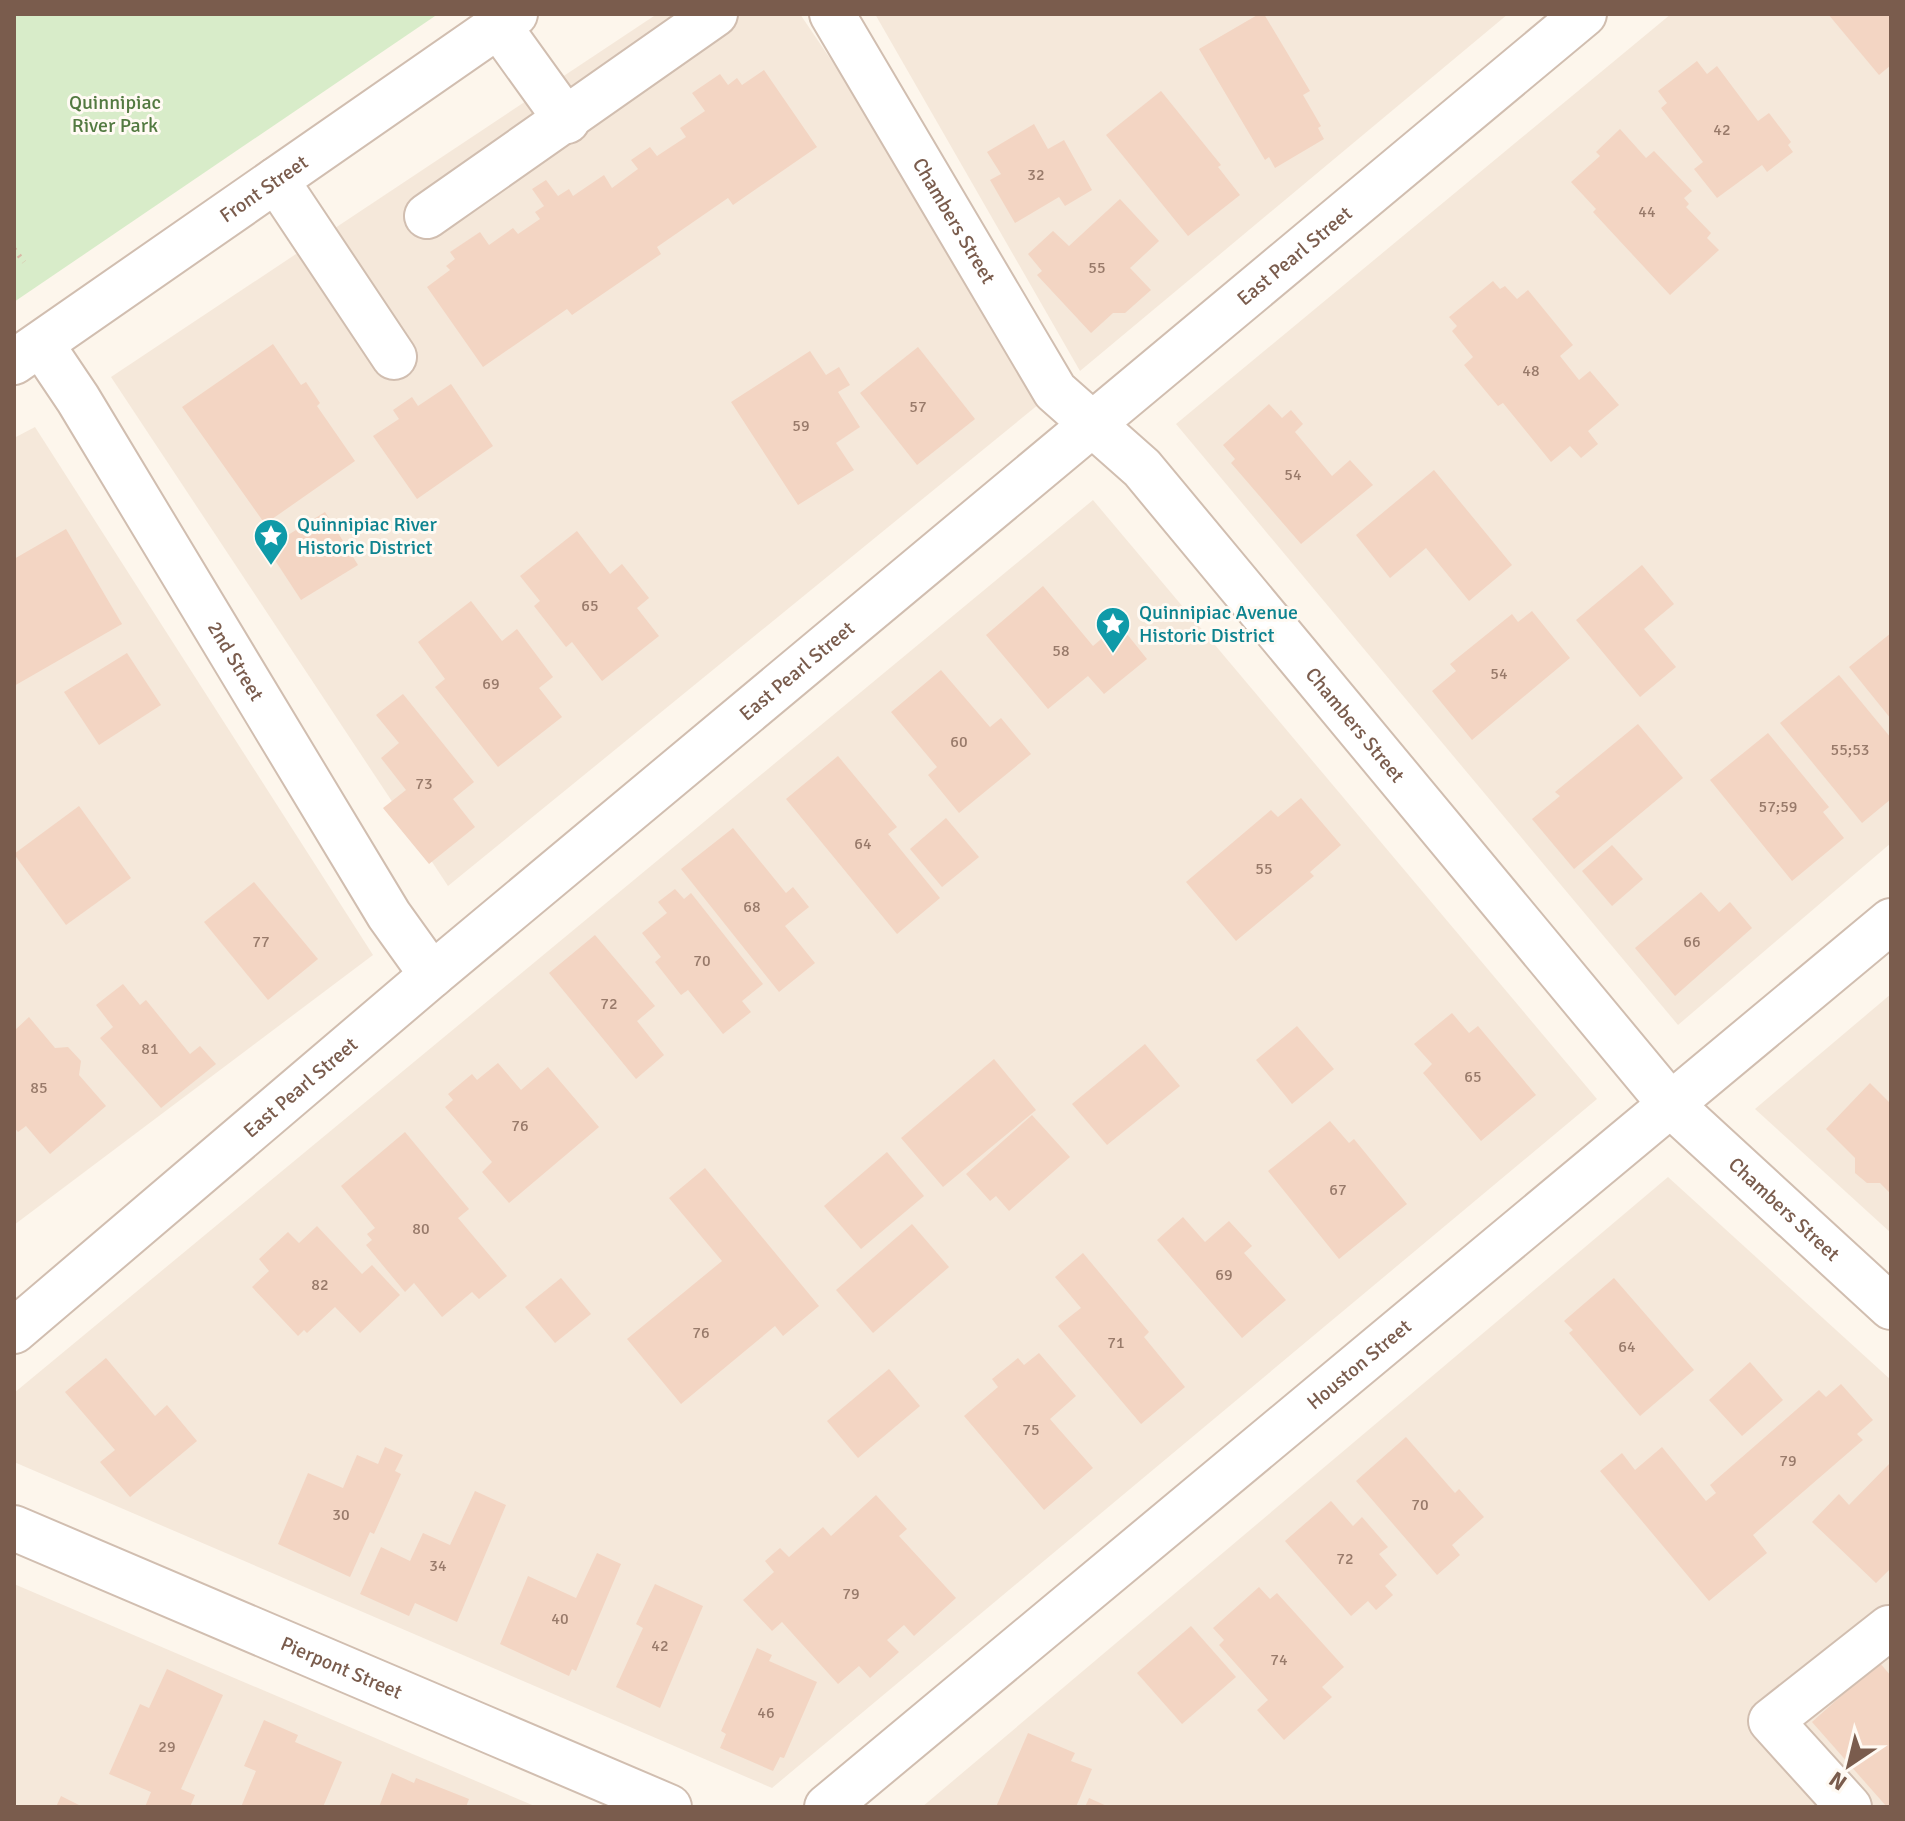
<svg xmlns="http://www.w3.org/2000/svg" width="1905" height="1821" viewBox="0 0 1905 1821" font-family="Signika,sans-serif">
<style>
.residential{fill:#f5e8da}
.green{fill:#d8ecc9}
.building{fill:#f3d5c3}
.lines{fill:none;stroke-linecap:round;stroke-linejoin:round}
.minor-casing{stroke:#d1beb0;stroke-width:48}
.path{stroke:#d9b8a5;stroke-width:5;stroke-dasharray:2 6;stroke-linecap:butt}
.minor{stroke:#fff;stroke-width:44}
.labels{text-anchor:middle;stroke-width:6;stroke-linejoin:round;paint-order:stroke}
.number-label{font-size:16px;fill:#987a6a}
.park-label{font-size:20px;fill:#537a41;stroke:#fffaf3}
.street-label{font-size:20px;fill:#7a5c4d;stroke:#fffaf3}
.culture-label{font-size:20px;fill:#0d838f;stroke:#fffaf3;text-anchor:start}
</style>
<rect width="100%" height="100%" fill="#fdf6ec"/>
<!-- residential -->
<g class="residential">
<path d="M657,14h143l255,377 -607,495 -337,-509z"/>
<path d="M875,14h633l-428,357z"/>
<path d="M1671,14h220v829l-213,182 -502,-601z"/>
<path d="M35,427l338,528 -359,270v-787z"/>
<path d="M1093,500l504,599 -825,689 -758,-326v-69z"/>
<path d="M1891,994v239l-136,-124z"/>
<path d="M1668,1177l223,203v427h-969z"/>
<path d="M14,1584l523,223h-523z"/>
</g>
<!-- green -->
<path class="green" d="M14,14h424l-424,288z"/>
<!-- building -->
<g class="building">
<path d="M1259,14h5l46,77 -7,4 18,31 -3,2 6,11 -49,29 -6,-11 -4,3 -66,-111z"/>
<path d="M1828,14h63v51l-12,10z"/>
<path d="M1697,61l10,13 10,-8 41,55 11,-8 22,29 -3,3 5,7 -26,20 -5,-7 -45,33 -23,-29 9,-7 -42,-54 6,-5 -9,-12z"/>
<path d="M764,70l53,77 -84,58 -5,-7 -71,49 4,7 -89,61 -5,-6 -84,58 -56,-80 23,-17 -4,-4 9,-7 -5,-7 30,-20 9,13 24,-17 5,6 22,-15 -5,-7 9,-6 -12,-17 14,-9 12,16 11,-7 4,7 31,-21 8,13 26,-19 -7,-9 19,-13 7,9 29,-19 -6,-9 25,-17 -13,-18 28,-19 8,11 9,-7 5,7z"/>
<path d="M1161,91l60,74 -3,2 22,28 -52,41 -82,-101z"/>
<path d="M1034,124l14,25 16,-9 28,50 -27,16 -6,-9 -44,26 -25,-43 11,-6 -14,-22z"/>
<path d="M1620,129l26,29 8,-7 38,40 -8,7 5,6 -3,3 25,26 -4,5 12,12 -49,45 -77,-83 3,-3 -25,-27 29,-26 -4,-4z"/>
<path d="M1120,199l39,42 -29,27 21,22 -26,23h-12l-22,20 -54,-58 5,-4 -14,-17 25,-23 16,15z"/>
<path d="M1493,281l7,8 5,-3 12,13 11,-9 45,55 -13,11 19,24 11,-9 29,34 -31,26 10,13 -17,14 -11,-12 -19,16 -48,-59 -5,3 -34,-41 9,-8 -21,-26 5,-5 -8,-9z"/>
<path d="M273,344l28,41 5,-3 14,21 -3,3 38,55 -90,63 -83,-117z"/>
<path d="M918,347l57,72 -58,46 -57,-72z"/>
<path d="M810,351l16,24 13,-8 11,18 -12,7 22,35 -24,16 18,27 -56,35 -67,-103z"/>
<path d="M451,384l42,62 -76,53 -44,-63 26,-17 -6,-9 19,-13 6,9z"/>
<path d="M1269,404l13,14 9,-8 12,14 -8,8 37,44 18,-16 23,25 -72,59 -70,-81 4,-4 -12,-14z"/>
<path d="M1434,470l78,95 -43,36 -43,-53 -36,30 -34,-43z"/>
<path d="M325,512l33,53 -57,35 -34,-52z"/>
<path d="M66,529l56,95 -108,62v-127z"/>
<path d="M577,531l33,43 12,-10 27,34 -12,10 22,28 -57,45 -30,-39 -6,5 -32,-41 6,-5 -20,-25z"/>
<path d="M1642,565l32,39 -30,25 32,38 -36,30 -64,-77z"/>
<path d="M1043,586l50,60 26,-22 28,35 -43,35 -16,-18 -40,33 -62,-74z"/>
<path d="M471,601l31,40 15,-12 36,48 -14,11 23,29 -64,50 -63,-80 10,-8 -27,-37z"/>
<path d="M1532,611l38,47 -98,82 -40,-49 24,-20 -6,-7 62,-50 6,8z"/>
<path d="M1891,633v86l-42,-52z"/>
<path d="M127,653l34,52 -62,40 -35,-53z"/>
<path d="M941,670l49,57 11,-9 30,36 -72,59 -31,-38 9,-8 -46,-55z"/>
<path d="M1839,675l52,63v61l-29,24 -82,-100z"/>
<path d="M403,694l71,88 -21,17 22,28 -46,37 -46,-56 23,-18 -25,-32 18,-15 -23,-28z"/>
<path d="M1638,724l45,54 -109,91 -42,-50 28,-23 -5,-4z"/>
<path d="M1768,733l61,74 -6,5 21,26 -52,43 -82,-101z"/>
<path d="M838,756l59,71 -9,7 52,64 -43,36 -111,-135z"/>
<path d="M1301,798l40,47 -31,27 4,4 -78,65 -50,-59 85,-72 7,7z"/>
<path d="M79,806l52,72 -65,47 -52,-71z"/>
<path d="M946,818l33,39 -37,30 -32,-38z"/>
<path d="M733,828l53,65 7,-6 16,20 -24,19 30,37 -36,29 -98,-123z"/>
<path d="M1612,845l31,34 -31,27 -30,-35z"/>
<path d="M254,882l64,77 -50,41 -64,-78z"/>
<path d="M675,889l9,10 7,-6 72,91 -21,17 9,11 -28,22 -35,-44 -7,5 -26,-33 6,-5 -19,-24 25,-20 -9,-11z"/>
<path d="M1701,892l18,20 11,-10 22,26 -77,68 -40,-48z"/>
<path d="M595,935l60,71 -18,15 27,34 -28,24 -87,-106z"/>
<path d="M123,984l17,21 6,-5 44,54 10,-8 16,18 -55,44 -61,-70 13,-11 -17,-22z"/>
<path d="M1452,1013l17,20 9,-7 58,69 -55,46 -58,-68 9,-9 -18,-20z"/>
<path d="M29,1017l26,31 13,-1 13,14 -2,14 27,31 -56,48 -24,-28 -8,6 -4,-5v-96z"/>
<path d="M1297,1026l37,43 -42,35 -36,-44z"/>
<path d="M1145,1044l35,42 -73,59 -35,-41z"/>
<path d="M994,1059l42,51 -93,77 -42,-49z"/>
<path d="M498,1063l23,27 27,-23 51,60 -90,76 -27,-31 10,-10 -47,-55 8,-7 -5,-6 24,-20 5,6z"/>
<path d="M1870,1083l21,21v90l-11,-11h-13l-12,-10v-15l-29,-29z"/>
<path d="M1032,1115l38,42 -61,54 -13,-15 -6,5 -24,-27z"/>
<path d="M1330,1121l19,22 5,-4 53,65 -68,55 -71,-88z"/>
<path d="M405,1132l64,77 -11,9 49,58 -28,23 -7,-7 -30,25 -28,-34 -9,9 -39,-47 6,-5 -5,-6 8,-6 -34,-42z"/>
<path d="M887,1152l37,44 -63,53 -37,-43z"/>
<path d="M705,1168l114,138 -36,30 -8,-10 -94,78 -54,-65 95,-78 -53,-63z"/>
<path d="M1183,1217l22,25 24,-21 23,25 -8,7 42,47 -44,38 -85,-98z"/>
<path d="M912,1224l37,43 -76,66 -37,-43z"/>
<path d="M317,1226l45,48 10,-9 28,30 -40,38 -25,-26 -28,26 -3,-3 -6,6 -46,-49 17,-16 -10,-12 29,-27 11,11z"/>
<path d="M1083,1253l66,79 -5,5 41,50 -44,37 -83,-98 23,-18 -26,-31z"/>
<path d="M561,1278l30,36 -36,29 -30,-36z"/>
<path d="M1614,1278l80,92 -54,46 -71,-83 4,-3 -9,-9z"/>
<path d="M1039,1353l37,43 -26,23 43,49 -49,42 -80,-94 34,-29 -6,-8 26,-21 6,7z"/>
<path d="M106,1358l49,58 12,-11 30,36 -67,56 -30,-35 15,-12 -50,-58z"/>
<path d="M1750,1362l33,38 -41,36 -33,-36z"/>
<path d="M889,1369l31,37 -62,52 -31,-37z"/>
<path d="M1841,1384l32,36 -16,14 6,6 -110,95 14,18 -58,48 -109,-130 22,-18 13,17 27,-23 44,54 10,-8 -6,-8 109,-95 7,7z"/>
<path d="M1406,1437l49,56 4,-4 25,28 -32,28 8,10 -23,20 -81,-94z"/>
<path d="M385,1447l18,8 -8,16 6,3 -27,60 -4,-2 -20,45 -72,-33 30,-71 35,15 14,-33 21,9z"/>
<path d="M1891,1462v106l-15,15 -64,-61 27,-28 10,11z"/>
<path d="M475,1491l31,14 -49,117 -42,-19 -6,13 -49,-22 21,-47 29,14 13,-28 27,12z"/>
<path d="M876,1495l31,34 -8,7 57,62 -42,38 -10,-11 -17,15 12,12 -29,26 -11,-12 -21,18 -56,-62 -10,9 -29,-31 31,-28 -9,-11 15,-13 9,9 34,-30 8,9z"/>
<path d="M1331,1501l22,25 9,-9 26,30 -9,7 18,21 -12,11 8,9 -17,15 -8,-9 -17,15 -66,-75z"/>
<path d="M597,1553l24,11 -45,107 -4,-2 -3,7 -69,-32 28,-68 48,22z"/>
<path d="M655,1584l48,22 -43,102 -44,-21 27,-59 -7,-4z"/>
<path d="M1259,1587l11,12 7,-6 67,74 -22,20 10,10 -48,43 -27,-30 11,-10 -49,-55 5,-5 -11,-12z"/>
<path d="M1191,1626l45,51 -54,47 -45,-51z"/>
<path d="M757,1648l15,7 -3,6 48,21 -33,76 -4,-1 -7,14 -53,-23 6,-14 -5,-3z"/>
<path d="M1879,1662l12,14v131h-4l-75,-85z"/>
<path d="M167,1669l56,26 -42,94 14,6 -5,12h-45l6,-15 -42,-18 31,-70 9,4z"/>
<path d="M264,1720l34,15 -3,7 47,20 -19,45h-82l15,-36 -12,-5z"/>
<path d="M1028,1733l47,20 -4,8 21,8 -16,38h-80z"/>
<path d="M392,1773l22,10 2,-5 53,21 -3,8h-87z"/>
<path d="M61,1796l22,11h-27z"/>
<path d="M1089,1798l20,9h-24z"/>
</g>
<g class="lines">
<defs>
<g id="minor">
<path id="s1" d="M832,14l223,377 87,77 529,637 220,202"/>
<path d="M498,25l69,96"/>
<path d="M276,180l118,177"/>
<path d="M427,216l288,-202"/>
<path id="s2" d="M41,344l37,55 311,516 43,60"/>
<path id="s3" d="M14,362l501,-348"/>
<path id="s4" d="M14,1331l418,-356 1152,-961"/>
<path id="s5" d="M14,1528l655,279"/>
<path id="s6" d="M827,1807l1064,-886"/>
<path d="M1849,1807l-78,-86 118,-93 2,2"/>
</g>
</defs>
<!-- minor casing -->
<use href="#minor" class="minor-casing"/>
<!-- path -->
<path class="path" d="M14,249l10,13"/>
<!-- minor -->
<use href="#minor" class="minor"/>
</g>
<!-- icons -->
<defs>
<symbol id="sight-pin" viewBox="-11 -11 22 30"><path d="M0 17L-7.5 6A9.5 9.5 0 1 1 7.5 6Z" fill="#0f9aa8" stroke="#fffaf3"/><path d="M0-6L1.8-2.2L6-1.7L2.9 1.2L3.7 5.4L0 3.3L-3.7 5.4L-2.9 1.2L-6-1.7L-1.8-2.2Z" fill="#fff"/></symbol>
</defs>
<g fill-rule="evenodd">
<use href="#sight-pin" x="251" y="516" width="40" height="54"/>
<use href="#sight-pin" x="1093" y="604" width="40" height="54"/>
</g>
<g class="labels">
<!-- number labels -->
<g class="number-label">
<text x="1722" y="135">42</text>
<text x="1036" y="180">32</text>
<text x="1647" y="217">44</text>
<text x="1097" y="273">55</text>
<text x="1531" y="376">48</text>
<text x="918" y="412">57</text>
<text x="801" y="431">59</text>
<text x="1293" y="480">54</text>
<text x="590" y="611">65</text>
<text x="1061" y="656">58</text>
<text x="1499" y="679">54</text>
<text x="491" y="689">69</text>
<text x="959" y="747">60</text>
<text x="1850" y="755">55;53</text>
<text x="424" y="789">73</text>
<text x="1778" y="812">57;59</text>
<text x="863" y="849">64</text>
<text x="1264" y="874">55</text>
<text x="752" y="912">68</text>
<text x="261" y="947">77</text>
<text x="1692" y="947">66</text>
<text x="702" y="966">70</text>
<text x="609" y="1009">72</text>
<text x="150" y="1054">81</text>
<text x="1473" y="1082">65</text>
<text x="39" y="1093">85</text>
<text x="520" y="1131">76</text>
<text x="1338" y="1195">67</text>
<text x="421" y="1234">80</text>
<text x="1224" y="1280">69</text>
<text x="320" y="1290">82</text>
<text x="701" y="1338">76</text>
<text x="1116" y="1348">71</text>
<text x="1627" y="1352">64</text>
<text x="1031" y="1435">75</text>
<text x="1788" y="1466">79</text>
<text x="1420" y="1510">70</text>
<text x="341" y="1520">30</text>
<text x="1345" y="1564">72</text>
<text x="438" y="1571">34</text>
<text x="851" y="1599">79</text>
<text x="560" y="1624">40</text>
<text x="660" y="1651">42</text>
<text x="1279" y="1665">74</text>
<text x="766" y="1718">46</text>
<text x="167" y="1752">29</text>
</g>
<!-- park labels -->
<g class="park-label">
<text x="115" y="109">Quinnipiac<tspan x="115" dy="23">River Park</tspan></text>
</g>
<!-- street labels -->
<g class="street-label">
<text dy="7" stroke="none"><textPath href="#s3" startOffset="304">Front Street</textPath></text>
<text dy="7" stroke="none"><textPath href="#s1" startOffset="240">Chambers Street</textPath></text>
<text dy="7" stroke="none"><textPath href="#s4" startOffset="1672">East Pearl Street</textPath></text>
<text dy="7" stroke="none"><textPath href="#s2" startOffset="372">2nd Street</textPath></text>
<text dy="7" stroke="none"><textPath href="#s4" startOffset="1024">East Pearl Street</textPath></text>
<text dy="7" stroke="none"><textPath href="#s1" startOffset="888">Chambers Street</textPath></text>
<text dy="7" stroke="none"><textPath href="#s4" startOffset="376">East Pearl Street</textPath></text>
<text dy="7" stroke="none"><textPath href="#s1" startOffset="1536">Chambers Street</textPath></text>
<text dy="7" stroke="none"><textPath href="#s6" startOffset="692">Houston Street</textPath></text>
<text dy="7" stroke="none"><textPath href="#s5" startOffset="356">Pierpont Street</textPath></text>
</g>
<!-- culture labels -->
<g class="culture-label">
<text x="297" y="531">Quinnipiac River<tspan x="297" dy="23">Historic District</tspan></text>
<text x="1139" y="619">Quinnipiac Avenue<tspan x="1139" dy="23">Historic District</tspan></text>
</g>
</g>
<!-- border -->
<rect width="1905" height="1821" fill="none" stroke="#7a5c4d" stroke-width="32"/>
<!-- north arrow -->
<g transform="translate(1849 1765) rotate(215)" stroke="#fffaf3" stroke-width="6" paint-order="stroke">
<path d="M0-6L14 30L0 20L-14 30Z" fill="#7a5c4d"/>
<text y="-12" font-size="22" font-weight="bold" text-anchor="middle" fill="#7a5c4d">N</text>
</g>
</svg>
